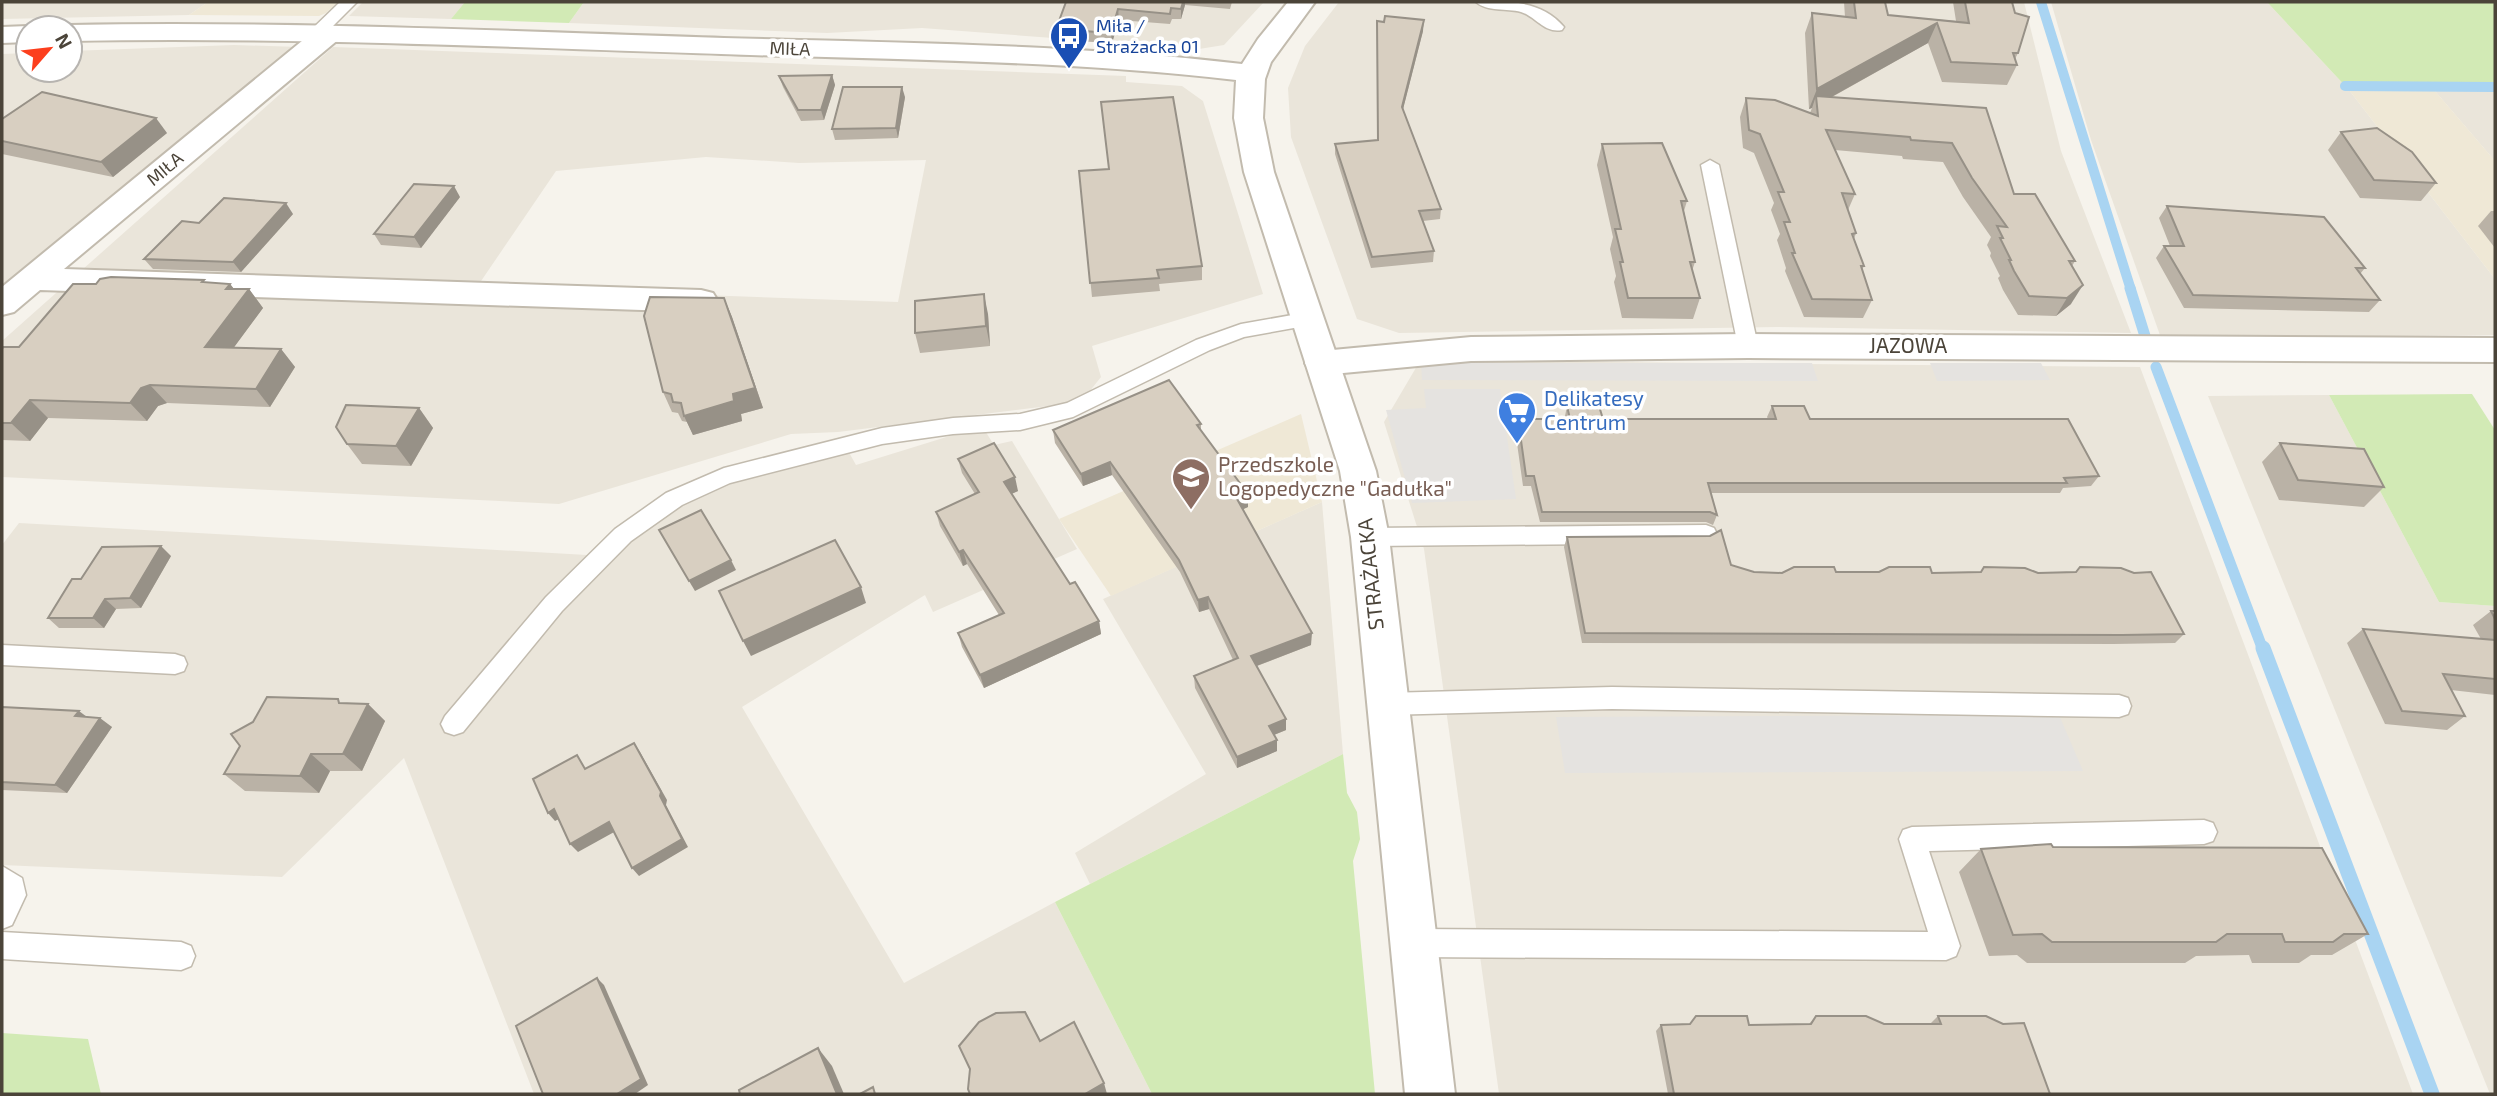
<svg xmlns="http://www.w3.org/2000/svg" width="2497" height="1096" viewBox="0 0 2497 1096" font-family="'Exo 2',sans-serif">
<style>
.residential{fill:#eae5da;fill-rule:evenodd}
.education{fill:#efe8d6}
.green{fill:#d2eab5}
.parking{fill:#e5e3e0}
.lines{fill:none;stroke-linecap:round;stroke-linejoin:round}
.stream-far2{stroke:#a9d4f2;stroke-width:10}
.stream-far1{stroke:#a9d4f2;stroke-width:11}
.stream{stroke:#a9d4f2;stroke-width:15}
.service-casing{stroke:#c2bbae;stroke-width:3}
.minor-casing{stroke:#c2bbae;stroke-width:4}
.tertiary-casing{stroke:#c2bbae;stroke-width:4}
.service{fill:#fff;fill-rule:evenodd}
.minor{fill:#fff;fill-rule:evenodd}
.tertiary{fill:#fff;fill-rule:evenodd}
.wall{fill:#bab2a6}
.shaded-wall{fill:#979187}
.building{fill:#d8cfc1;stroke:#979187;stroke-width:2}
.labels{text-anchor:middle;stroke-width:7;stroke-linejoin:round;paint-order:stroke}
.far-transit-label{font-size:18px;fill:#164399;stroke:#fff;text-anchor:start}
.far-street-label{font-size:18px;fill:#4b4439;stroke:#fff}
.street-label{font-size:21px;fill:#4b4439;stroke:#fff}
.shop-label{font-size:21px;fill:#366cbe;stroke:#fff;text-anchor:start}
.education-label{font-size:21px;fill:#785e54;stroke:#fff;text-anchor:start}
</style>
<rect width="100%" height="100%" fill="#f6f3ec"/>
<!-- residential -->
<g class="residential">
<path d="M2,2h206l-19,13 -187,4z"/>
<path d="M363,2h102l-14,17 -102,-3z"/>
<path d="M584,2h680l-40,43 -25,4 -277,-21 -95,5 -258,-10z"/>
<path d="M1339,2h685l37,149 70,182 -354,-6 -378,6 -42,-14 -66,-182 -3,-49 17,-42z"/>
<path d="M2051,2h216l82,88 146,189v56l-334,3 -70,-198z"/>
<path d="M234,45l65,2 -297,238v-231l26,-1v17h42v-19z"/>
<path d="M333,47l793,29v6l56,4 21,15 60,193 -171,52 9,31 -20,25 -243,30 -47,2 -232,70 -557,-27v-136zM706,157l93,6 127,-3 -28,142 -421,-15 79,-116z"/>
<path d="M2435,91h60v70z"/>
<path d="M1488,361l652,6 273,727h-914l-75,-545 -40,-127 33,-56z"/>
<path d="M2329,395l110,207 56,4v488h-5l-282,-698z"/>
<path d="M982,426l12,19 18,-4 65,108 -144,63 -8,-17 -183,112 162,276 151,-81 97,192h-618l-130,-336 -122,119 -280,-12v-320l17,-22 568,32 108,-75 151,-33 10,18z"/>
<path d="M1322,502l21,252 -253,130 -15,-31 131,-79 -103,-175z"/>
</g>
<!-- education -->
<g class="education">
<path d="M208,2h130l-12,11 -7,3 -130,-1z"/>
<path d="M2349,90l86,1 60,70v118z"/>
<path d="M1301,414l21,88 -211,94 -52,-77z"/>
</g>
<!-- green -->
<g class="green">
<path d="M465,2h119l-15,21 -118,-4z"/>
<path d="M2267,2h228v89l-146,-1z"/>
<path d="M2472,394l23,36v176l-56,-4 -110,-207z"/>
<path d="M1343,754l4,39 10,19 3,27 -7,22 22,233h-223l-97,-192z"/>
<path d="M2,1033l86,6 13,55h-99z"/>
</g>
<!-- parking -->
<g class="parking">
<path d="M1421,363h391l6,18 -396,-1z"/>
<path d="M1930,363h111l9,17 -113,1z"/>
<path d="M1424,389h76l16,110 -104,4 -26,-93 40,-2z"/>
<path d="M2059,715l24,56 -518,2 -9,-56z"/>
</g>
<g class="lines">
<!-- stream-far2 -->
<g class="stream-far2">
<path d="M2041,2l90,288"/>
<path d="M2345,86l150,1"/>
</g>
<!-- stream-far1 -->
<g class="stream-far1">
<path d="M2130,288l15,48"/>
<path d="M2156,367l107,283"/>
</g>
<!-- stream -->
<path class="stream" d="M2263,648l169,446"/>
<defs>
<g id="service">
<path d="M340,2h17l-34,34h-12l-2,-3 2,-3z"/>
<path d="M1476,2c32,-1 65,-2 88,25l-2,3c-17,4 -27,-14 -41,-18 -14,-4 -34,0 -45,-10z"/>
<path d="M1710,160l9,5 39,181 -3,5h-14l-3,-5 -37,-181z"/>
<path d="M1309,312l7,2 3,5 -3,5 -72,13 -34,13 -137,67 -53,13 -67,4 -71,10 -152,39 -48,22 -51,36 -69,70 -99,121 -9,3 -9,-3 -4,-8 4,-8 101,-119 69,-68 51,-36 58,-25 158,-40 71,-10 67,-4 47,-11 129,-63 45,-16z"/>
<path d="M1706,525l8,3 3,6 -3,6 -8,3 -336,3 -8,-3 -3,-6 3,-6 8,-3z"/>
<path d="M2,645l173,9 9,3 3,7 -3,7 -9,3 -173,-9z"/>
<path d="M1612,687l507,8 9,3 3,8 -3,8 -9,3 -507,-8 -226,6 -9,-3 -3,-8 3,-8 9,-3z"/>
<path d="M2204,820l9,3 4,9 -4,9 -9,3 -275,7 31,95 -4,10 -10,4 -532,-3 -10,-4 -4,-10 4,-10 10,-4 514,3 -29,-93 4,-9 9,-3z"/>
<path d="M2,866l20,12 4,17 -14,30 -10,4z"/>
<path d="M2,932l179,10 10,4 4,10 -4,10 -10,4 -179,-11z"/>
</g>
<g id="minor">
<path d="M329,25l10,2 4,6 -4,6 -275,230 637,21 12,3 5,8 -5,8 -12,3 -661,-22 -26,22 -12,3v-28l317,-260z"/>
<path d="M1748,334l747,4v24l-747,-4 -277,3 -149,14 -12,-3 -5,-9 5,-9 12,-3 149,-14z"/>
</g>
<g id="tertiary">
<path d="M1288,2h27l-44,60 -6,17 -2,39 11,54 102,299 13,66 66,557h-50l-54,-557 -11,-66 -96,-299 -10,-54 2,-38c-171,-20 -343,-20 -515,-26 -217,-7 -434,-17 -651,-13v-13h-10l10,-3c218,-4 436,6 654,13 173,5 346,6 518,26l16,-25z"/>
<path d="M28,26l9,2h-9v14l-26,1v-16z"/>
</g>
</defs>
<!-- service casing -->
<use href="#service" class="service-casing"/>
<!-- minor casing -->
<use href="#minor" class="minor-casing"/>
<!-- tertiary casing -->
<use href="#tertiary" class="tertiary-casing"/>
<!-- service -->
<use href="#service" class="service"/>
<!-- minor -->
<use href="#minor" class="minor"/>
<!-- tertiary -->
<use href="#tertiary" class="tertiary"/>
</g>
<!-- wall -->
<g class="wall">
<path d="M1066,2h166l-2,7 -45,-4 -4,14h-9l-2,5 -51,-4 -7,23 -55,-3 -1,-11z"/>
<path d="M1844,2h41l3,13 68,6 -3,-19h59l6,51 -3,6 2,6 -10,20 -65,-3 -14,-39 -96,54 154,11 28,86 61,67 -3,5 -1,38 -15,12 -38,-1 -15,-25 -5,-12 2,-2 -10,-20 1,-3 -4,-8 4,-8 -28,-40 -20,-35 -40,-3 -1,-3 -67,-6 20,44 -7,16 8,23 -2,6 10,27 -2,4 10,30 -9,18 -59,-1 -19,-46 1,-3 -9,-28 3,-6 -9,-24 3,-7 -20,-50 -11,-5 -3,-31 6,-19 64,15 2,-5 -3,1 -4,-76 7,-20 33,4z"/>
<path d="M1377,21l46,10 -20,78 38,100 -1,10 -17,2 11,30 -1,11 -62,6 -36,-114v-10l42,-4z"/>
<path d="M832,75l3,10 -11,35 -23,1 -18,-34 -4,-11z"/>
<path d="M905,97l-7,41 -63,2 -3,-11z"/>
<path d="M2,119l165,14 -54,44 -111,-23z"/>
<path d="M2341,132l95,51 -15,18 -61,-3 -32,-48z"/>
<path d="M1602,144l85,57 -3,10 11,51 -3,9 8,27 -7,21 -71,-1 -8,-36 2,-6 -6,-27 3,-12 -16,-72z"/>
<path d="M1079,171l123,95v14l-43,4 1,7 -68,6z"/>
<path d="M460,197l-39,51 -40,-3 -7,-11z"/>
<path d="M2167,206l198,62 -5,6 20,26 -11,12 -185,-4 -28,-50 8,-12h6l-11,-28z"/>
<path d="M2491,211h4v37l-17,-22z"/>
<path d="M293,214l-52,58 -88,-3 -9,-10 55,-36z"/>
<path d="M205,282l25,2 4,5h15l14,19 -30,40 48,1 14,18 -25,40 -103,-4 -9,3 -11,15 -99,-3 -18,23 -28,-1v-91l17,-2z"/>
<path d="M724,298l8,19 31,91 -22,6 1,7 -49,14 -6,-13 -5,-1 -4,-8 -6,-1 -9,-20z"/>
<path d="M988,314l2,32 -70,7 -5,-20z"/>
<path d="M1567,406l36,13h165l-1,-2 5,-11 38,13 289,57 -8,10 -28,2 -3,5h-349l6,22 -4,10 -7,-3h-166l-9,-36h-8l-8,-57 3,-10h47v-3z"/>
<path d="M419,408l14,20 -22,38 -49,-2 -15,-20z"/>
<path d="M1201,424v6l47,77 -5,2 68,136 -54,21 29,64 -12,5 3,16 -40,17 -42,-80 -1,-12 39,-16 -24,-51 -10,3 -19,-40 -68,-97 -29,11 -28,-43 -2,-13z"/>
<path d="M2280,443l104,44 -20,20 -85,-7 -17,-38z"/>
<path d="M958,459l60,32 -7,3 59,90 29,37 2,13 -117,54 -22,-41 -4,-14 41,-18 -32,-51 -4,2 -23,-40 -4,-14 39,-18 -13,-21z"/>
<path d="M1567,537l164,28 23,7 178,1 252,61 -9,9 -62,1 -531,-1 -18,-96z"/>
<path d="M171,556l-30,52 -25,1 -12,19h-45l-11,-10 33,-39z"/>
<path d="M2491,611h4v84l-44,-5 14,26 -18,14 -62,-6 -38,-81 16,-14 118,10 -8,-14z"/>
<path d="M343,703l25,1 17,17 -23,50h-32l-11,22 -74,-2 -21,-17z"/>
<path d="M2,707l85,10 25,10 -45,66 -65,-3z"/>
<path d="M2053,847l315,87 -36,21h-21l-12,8h-47l-3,-8 -53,1 -11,7h-158l-10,-8 -28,1 -30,-84 22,-23z"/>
<path d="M1816,1016l68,8h46l8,-8 112,78h-382l-12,-63 5,-6 148,-1z"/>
</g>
<!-- shaded-wall -->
<g class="shaded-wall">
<path d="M1183,2h2v3l-4,14v-10z"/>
<path d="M1118,9l1,11 -7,23 -1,-10z"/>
<path d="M1424,20l-1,11 -22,86 1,-10z"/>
<path d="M1937,23l-9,20 -111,62 -1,-9 -4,12 -3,1 8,-20z"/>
<path d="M832,75l3,10 -11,35 -3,-10z"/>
<path d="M902,87l3,10 -7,41 -2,-10z"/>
<path d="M156,118l11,15 -54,44 -12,-15z"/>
<path d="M454,186l6,11 -39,51 -7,-11z"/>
<path d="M286,203l7,11 -52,58 -8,-10z"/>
<path d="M230,284l12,15 7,-10 14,19 -42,57 -16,-18 21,-58z"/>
<path d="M2083,285l-12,19 -15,12 11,-18z"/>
<path d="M984,294l4,20 2,32 -4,-20z"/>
<path d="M724,298l8,19 31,91 -22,6 1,7 -49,14 -9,-19z"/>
<path d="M281,349l14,18 -25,40 -14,-18z"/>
<path d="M150,385l17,18 -9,3 -11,15 -17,-18 11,-15z"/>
<path d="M30,400l18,18 -18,23 -19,-18z"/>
<path d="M419,408l14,20 -22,38 -15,-20z"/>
<path d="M1110,462l2,13 -29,11 -2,-12z"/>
<path d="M1015,477l3,14 -11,5 -3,-14z"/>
<path d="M1248,494v13l-11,5v-13z"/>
<path d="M161,546l10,10 -30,52 -11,-10z"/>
<path d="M963,550l4,14 -4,2 -4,-14z"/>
<path d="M731,560l5,10 -41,21 -6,-10z"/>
<path d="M861,587l5,16 -115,53 -8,-15z"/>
<path d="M1208,597l1,12 -10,3 -1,-12z"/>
<path d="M105,599l11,10 -12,19 -11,-10z"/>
<path d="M1099,621l2,13 -117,54 -4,-13z"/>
<path d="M1312,633l-1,12 -60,23v-12z"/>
<path d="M368,704l17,17 -23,50 -19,-17z"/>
<path d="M79,711l12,9 -16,-4z"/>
<path d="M100,718l12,9 -45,66 -12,-8z"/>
<path d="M1286,719v11l-17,7v-11z"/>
<path d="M1277,740v11l-40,17v-11z"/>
<path d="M634,743l6,9 27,48 -1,5 22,42 -49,29 -7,-8z"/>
<path d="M311,754l19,17 -11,22 -19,-17z"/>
<path d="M554,809l7,9 -6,3 -7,-8z"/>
<path d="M609,822l7,9 -38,21 -8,-8z"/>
<path d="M597,978l7,7 44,100 -13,9h-18z"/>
<path d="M818,1048l14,18 12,28h-7z"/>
<path d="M1104,1083l3,11h-22z"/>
</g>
<!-- building -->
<g class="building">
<path d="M1066,2h117l-2,7 -10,-1 -1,6 -52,-5 -7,24 -55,-4z"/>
<path d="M1854,2h31l3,13 81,8 -4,-21h47l3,11 14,4 -11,36h-5l4,12 -66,-3 -14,-39 -120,66 -5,-76 44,5z"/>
<path d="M1385,16l39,4 -22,87 39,102 -22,2 15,40 -62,6 -37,-113 43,-4 -1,-119 7,1z"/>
<path d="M832,75l-11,35h-23l-19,-34z"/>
<path d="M843,87h59l-6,41 -64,1z"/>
<path d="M42,92l114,26 -55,44 -99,-21v-22z"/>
<path d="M1816,96l170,12 28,86h21l40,67h-6l14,24 -16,13 -38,-2 -15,-25 -5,-11h2l-11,-22h3l-6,-12 10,1 -35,-49 -20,-35 -41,-3 -1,-3 -84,-7 29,64 -13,-1 14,40 -4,1 12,32h-3l11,34 -60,-1 -20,-46h3l-11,-31h6l-12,-30h6l-24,-58 -11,-4 -3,-32 29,2 43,16z"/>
<path d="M1173,97l29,169 -45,4 2,8 -69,5 -11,-112 30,-2 -8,-67z"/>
<path d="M2377,128l35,24 24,31 -62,-3 -33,-48z"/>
<path d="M1662,143l25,58h-6l14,61h-5l10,36h-72l-8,-36h3l-8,-33h6l-19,-85z"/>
<path d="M414,184l40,2 -40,51 -40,-3z"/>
<path d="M224,198l62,5 -53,59 -89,-3 38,-38 17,2z"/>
<path d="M2167,206l157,11 41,51h-9l24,32 -187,-5 -29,-49h20z"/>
<path d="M111,277l93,3 -2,2 28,2 -4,5h23l-44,58 76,2 -25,40 -106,-4 -9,3 -11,15 -100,-3 -19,23h-9v-74l1,-2h16l54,-63h23l4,-5z"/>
<path d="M984,294l2,32 -71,7v-32z"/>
<path d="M650,297l74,1 31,90 -22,6 1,7 -50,15 -3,-13 -8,-1 -2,-8 -8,-2 -19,-76z"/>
<path d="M1169,380l32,44 -4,1 51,69 -11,5 75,134 -61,23 35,63 -17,7 8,14 -40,17 -43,-81 44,-18 -30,-61 -10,3 -19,-40 -69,-98 -29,12 -28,-44z"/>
<path d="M346,405l73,3 -23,38 -49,-2 -11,-17z"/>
<path d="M1567,406h32l4,13h173l-4,-13h32l6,13h258l31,57 -35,2 3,5h-359l9,32 -7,-3h-168l-8,-36h-8l-8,-57h52z"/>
<path d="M994,443l21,34 -11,5 66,102 5,-2 24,39 -119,54 -22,-42 46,-20 -41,-63 -4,2 -23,-40 43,-20 -21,-33z"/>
<path d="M2280,443l84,6 20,38 -86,-7z"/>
<path d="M701,510l30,50 -42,21 -30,-51z"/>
<path d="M1721,530l10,35 23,7 28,1 12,-6h40l2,5h43l10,-5h41l2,6 49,-1 3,-5 41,1 13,5 38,-1 4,-5 41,1 13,5 17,-1 33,62 -62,1 -537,-2 -18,-96 143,-1z"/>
<path d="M835,540l26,47 -118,54 -24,-50z"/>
<path d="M161,546l-31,52 -25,1 -12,19h-45l24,-39h9l21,-32z"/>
<path d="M2491,611h4v8z"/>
<path d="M2363,629l132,11v39l-52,-5 22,42 -63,-5z"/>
<path d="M267,697l71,2 1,4 29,1 -25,50h-32l-11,22 -76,-2 16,-28 -9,-12 22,-12z"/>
<path d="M2,707l77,4 -4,5 25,2 -45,67 -53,-3z"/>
<path d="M634,743l27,49 -1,4 22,43 -50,29 -23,-46 -39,22 -16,-35 -6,4 -15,-34 44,-24 8,14z"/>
<path d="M2051,844l2,3 269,1 46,86h-24l-11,8h-48l-3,-8h-55l-11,8h-164l-10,-8 -29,1 -32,-86z"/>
<path d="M597,978l44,101 -24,15h-74l-27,-68z"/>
<path d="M1025,1012l15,29 34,-19 30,61 -19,11h-115l-2,-5 2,-20 -11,-23 20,-24 17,-9z"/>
<path d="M1696,1016h51l2,9 62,-1 5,-8h50l18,8h57l-3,-8h48l17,8 21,-1 26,71h-376l-13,-69 29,-1z"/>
<path d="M818,1048l19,46h-97l-1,-4z"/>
<path d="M873,1087l2,7h-15z"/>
</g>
<!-- icons -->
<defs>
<symbol id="bus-pin" viewBox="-11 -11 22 30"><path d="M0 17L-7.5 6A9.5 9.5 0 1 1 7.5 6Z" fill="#1a4fb4" stroke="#fff"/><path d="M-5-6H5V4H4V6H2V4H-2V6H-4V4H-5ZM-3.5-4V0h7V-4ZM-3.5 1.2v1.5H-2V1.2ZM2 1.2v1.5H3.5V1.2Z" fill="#fff"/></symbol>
<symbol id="supermarket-pin" viewBox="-11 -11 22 30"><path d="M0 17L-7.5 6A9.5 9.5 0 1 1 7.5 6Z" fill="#3f7fe0" stroke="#fff"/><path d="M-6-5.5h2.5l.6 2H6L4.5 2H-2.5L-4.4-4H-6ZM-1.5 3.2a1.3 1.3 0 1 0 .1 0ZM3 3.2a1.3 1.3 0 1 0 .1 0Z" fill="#fff"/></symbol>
<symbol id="school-pin" viewBox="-11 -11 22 30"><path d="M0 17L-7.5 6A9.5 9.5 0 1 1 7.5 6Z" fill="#8d6e63" stroke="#fff"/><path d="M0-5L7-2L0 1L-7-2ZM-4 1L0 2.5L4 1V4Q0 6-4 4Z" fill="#fff"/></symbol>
</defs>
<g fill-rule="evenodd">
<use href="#bus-pin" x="1047" y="14" width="44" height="60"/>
<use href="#supermarket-pin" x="1495" y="389" width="44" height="60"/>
<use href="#school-pin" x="1169" y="455" width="44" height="60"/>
</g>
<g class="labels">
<!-- far-transit labels -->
<g class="far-transit-label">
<text x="1096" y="32">Miła /<tspan x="1096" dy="21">Strażacka 01</tspan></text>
</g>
<!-- far-street labels -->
<g class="far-street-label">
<text transform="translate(790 49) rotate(2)" y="6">MIŁA</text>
<text transform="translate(165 169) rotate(-40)" y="6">MIŁA</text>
</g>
<!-- street labels -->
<g class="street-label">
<text x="1908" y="353">JAZOWA</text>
<text transform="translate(1371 574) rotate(-96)" y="7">STRAŻACKA</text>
</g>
<!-- shop labels -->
<g class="shop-label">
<text x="1544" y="406">Delikatesy<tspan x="1544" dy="24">Centrum</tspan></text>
</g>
<!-- education labels -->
<g class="education-label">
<text x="1218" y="472">Przedszkole<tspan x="1218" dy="24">Logopedyczne "Gadułka"</tspan></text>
</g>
</g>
<!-- border -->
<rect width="2497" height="1096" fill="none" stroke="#4b4439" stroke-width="7"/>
<!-- north arrow -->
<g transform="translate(49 49) rotate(62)"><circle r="33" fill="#ffffff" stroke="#b7b4b0" stroke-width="2"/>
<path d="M0-5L12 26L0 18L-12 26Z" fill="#fc3f1d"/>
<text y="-10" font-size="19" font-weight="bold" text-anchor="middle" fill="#4b4439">N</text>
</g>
</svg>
